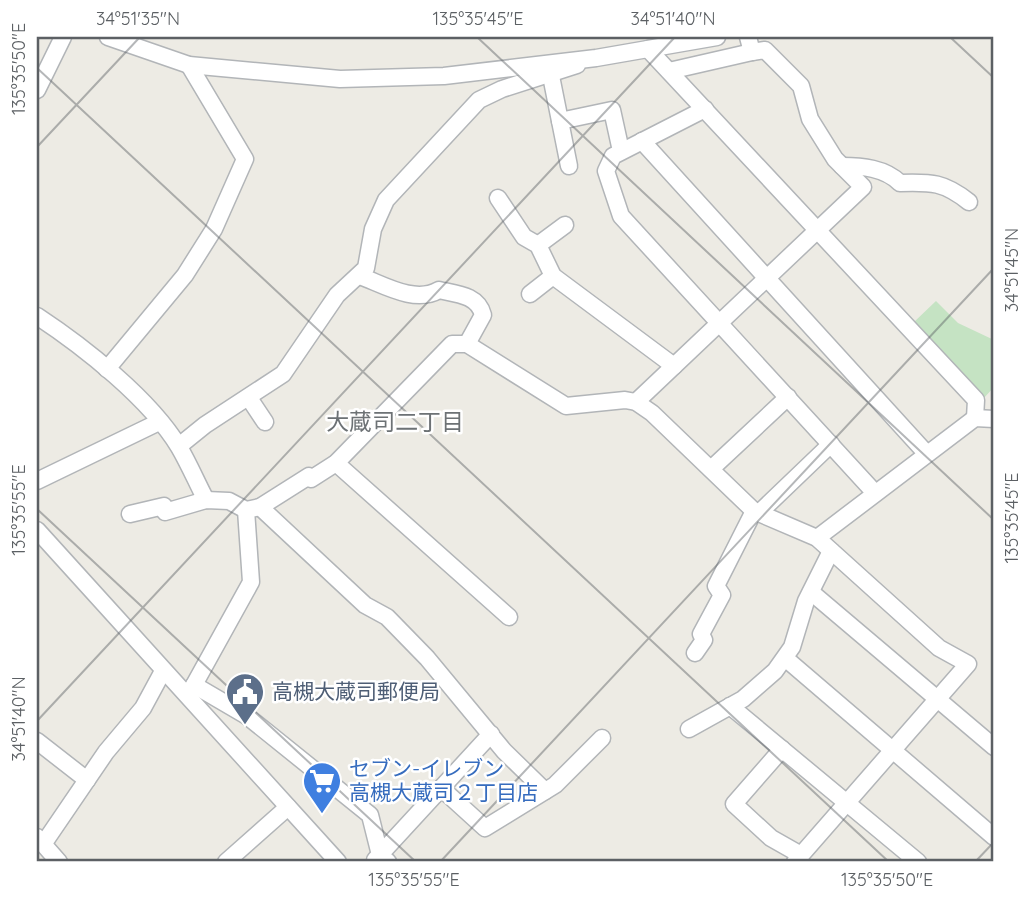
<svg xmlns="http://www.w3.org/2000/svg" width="1031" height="899" viewBox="0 0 1031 899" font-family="Quicksand,'Noto Sans JP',sans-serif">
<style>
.green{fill:#c5e3c3}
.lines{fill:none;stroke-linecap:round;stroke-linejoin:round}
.minor-casing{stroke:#b2b5b8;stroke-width:19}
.minor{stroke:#fff;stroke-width:16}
.ticks{fill:none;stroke:#5c6064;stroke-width:2;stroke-opacity:0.45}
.labels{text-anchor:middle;stroke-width:5;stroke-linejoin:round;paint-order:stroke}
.service-label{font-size:21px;fill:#4e5e75;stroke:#fff;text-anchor:start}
.shop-label{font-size:21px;fill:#366cbe;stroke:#fff;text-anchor:start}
.neighbourhood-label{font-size:23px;fill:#6d7275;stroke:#fff}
.neatline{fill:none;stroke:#5c6064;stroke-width:2.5}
.ticks-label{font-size:18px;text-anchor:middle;fill:#5c6064}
</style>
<rect width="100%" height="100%" fill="#edebe4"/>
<!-- green -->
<path class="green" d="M936,301l22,22 36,17v47l-11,12 -70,-76z"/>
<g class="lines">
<defs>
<g id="minor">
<path d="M108,37l81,28 151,14 104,-3 152,-18 121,-21"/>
<path d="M648,49l328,351 -1,18"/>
<path d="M669,71l83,-19"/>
<path d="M551,76l18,90"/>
<path d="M37,90l26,-53"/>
<path d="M705,109l-92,47 -7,15 15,45 254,277"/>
<path d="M560,121l52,-11 9,41"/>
<path d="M642,141l284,312"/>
<path d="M842,166c20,0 43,2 58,17 32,-1 44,-1 69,19"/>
<path d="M498,198l26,39 14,8 15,31 121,90"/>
<path d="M538,245l27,-20"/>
<path d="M360,276c24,9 55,28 79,14 18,4 39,5 44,25l-16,29"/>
<path d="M530,294l23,-18"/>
<path d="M37,316c47,31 113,83 142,131 10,17 18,36 27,53"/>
<path d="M107,369l78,-94 29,-46 31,-70 -56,-94"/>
<path d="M249,398l16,24"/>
<path d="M636,402l227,-215 -28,-28 -25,-40 -9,-33 -36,-36 -13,2 -4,-15"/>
<path d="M179,446l26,-21 78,-51 54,-79 29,-27 7,-39 13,-29 93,-100 23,-11 75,-24"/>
<path d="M336,463l173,154"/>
<path d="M711,469l77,-72"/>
<path d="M37,481l122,-59"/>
<path d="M260,507l105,98 22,12 40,41 77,93 41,40"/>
<path d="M759,513l72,-69"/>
<path d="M130,514l34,-8 1,6 41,-12 23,1 17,9 14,-3 49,-31 2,3 25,-16 116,-119h15l99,62 59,-6 11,2 16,11 102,98 63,27 122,110 29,16 -173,198"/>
<path d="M37,530l301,332"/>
<path d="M817,538l158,-120 19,1"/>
<path d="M811,592l183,155"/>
<path d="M695,653l9,-13 -3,-6 21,-39 -6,-9 38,-75"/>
<path d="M785,658l209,179"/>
<path d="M194,685l53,31 123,99 10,40 8,7"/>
<path d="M189,694l62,-112 -5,-72"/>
<path d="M730,706l188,156"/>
<path d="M689,729l54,-30 32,-28 17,-24 14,-46 25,-50"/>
<path d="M37,741l50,39"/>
<path d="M782,749l-48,55 37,34 30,17"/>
<path d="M441,788l44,40 70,-43 47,-47"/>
<path d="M37,837l22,25"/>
<path d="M44,843l62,-91 37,-44 20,-37"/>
<path d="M375,860l116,-126"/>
<path d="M226,862l62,-55"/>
</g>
</defs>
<!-- minor casing -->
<use href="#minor" class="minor-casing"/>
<!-- minor -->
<use href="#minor" class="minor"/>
</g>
<!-- ticks -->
<path class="ticks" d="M477,37l517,483M950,37l44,41M37,68l852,794M37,147l103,-110M37,509l379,353M37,721l638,-684M440,862l554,-594M975,862l19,-20"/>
<!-- icons -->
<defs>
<symbol id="civic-pin" viewBox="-11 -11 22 30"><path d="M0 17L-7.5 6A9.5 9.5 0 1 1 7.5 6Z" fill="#5c6f8a" stroke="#fff"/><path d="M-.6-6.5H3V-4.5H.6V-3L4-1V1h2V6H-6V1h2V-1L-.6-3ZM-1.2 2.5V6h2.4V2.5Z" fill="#fff"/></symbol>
<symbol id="supermarket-pin" viewBox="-11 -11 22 30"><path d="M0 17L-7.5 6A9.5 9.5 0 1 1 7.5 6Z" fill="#3f7fe0" stroke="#fff"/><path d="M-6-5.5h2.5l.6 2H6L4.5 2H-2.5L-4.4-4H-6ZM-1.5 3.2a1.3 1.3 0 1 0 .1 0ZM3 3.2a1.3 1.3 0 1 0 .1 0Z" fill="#fff"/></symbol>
</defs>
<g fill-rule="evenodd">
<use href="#civic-pin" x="223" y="670" width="44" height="60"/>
<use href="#supermarket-pin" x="300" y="759" width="44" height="60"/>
</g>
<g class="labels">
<!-- service labels -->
<g class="service-label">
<text x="272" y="699">高槻大蔵司郵便局</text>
</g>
<!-- shop labels -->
<g class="shop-label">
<text x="349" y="776">セブン-イレブン<tspan x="349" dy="24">高槻大蔵司２丁目店</tspan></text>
</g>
<!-- neighbourhood labels -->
<g class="neighbourhood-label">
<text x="395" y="430">大蔵司二丁目</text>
</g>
</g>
<!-- border -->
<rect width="1031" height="899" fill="none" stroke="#ffffff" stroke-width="77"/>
<rect x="38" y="38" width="954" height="822" class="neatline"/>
<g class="ticks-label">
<text x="138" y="25">34°51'35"N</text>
<text x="478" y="25">135°35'45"E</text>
<text x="673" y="25">34°51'40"N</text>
<text transform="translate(19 69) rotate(-90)" y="6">135°35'50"E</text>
<text transform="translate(1012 270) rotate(-90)" y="6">34°51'45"N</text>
<text transform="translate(19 510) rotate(-90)" y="6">135°35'55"E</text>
<text transform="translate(1012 518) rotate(-90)" y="6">135°35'45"E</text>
<text transform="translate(19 719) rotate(-90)" y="6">34°51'40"N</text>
<text x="414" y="886">135°35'55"E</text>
<text x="887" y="886">135°35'50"E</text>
</g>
</svg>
